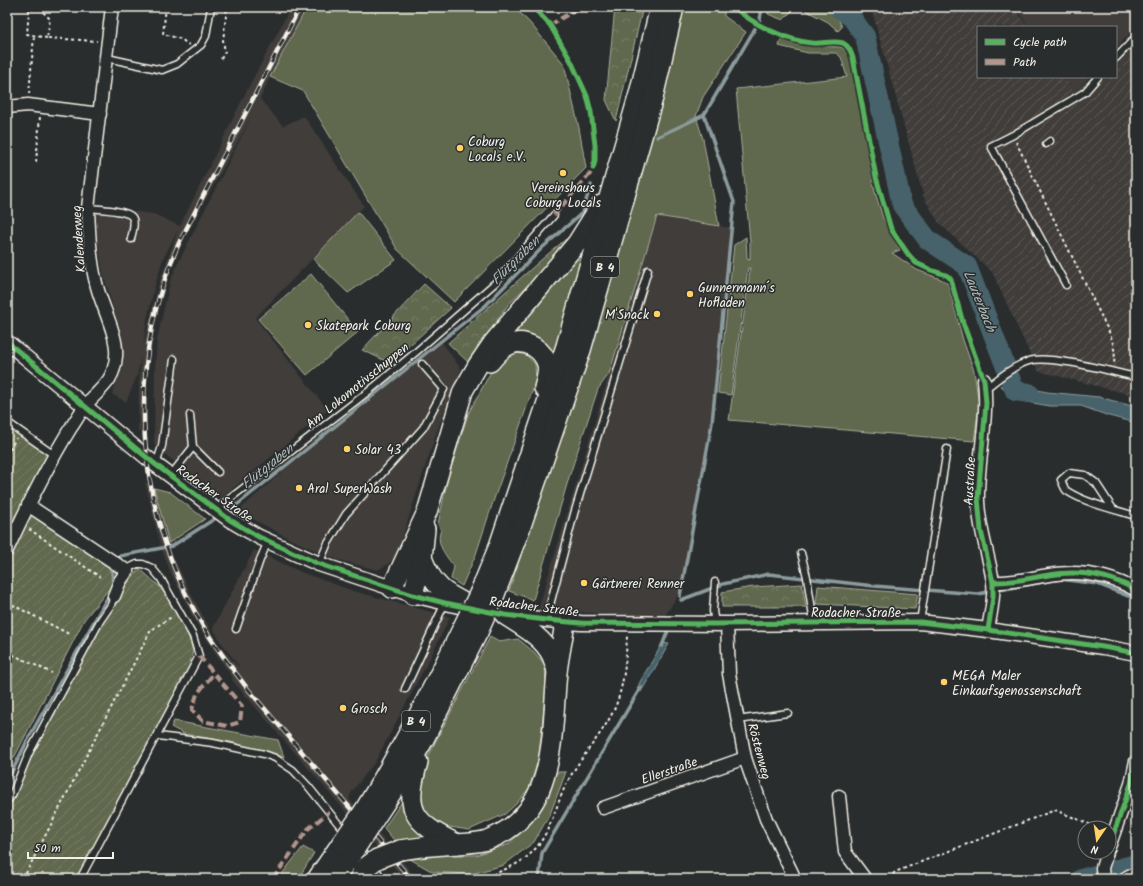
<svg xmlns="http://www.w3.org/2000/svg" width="1143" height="886" viewBox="0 0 1143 886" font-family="Kalam,sans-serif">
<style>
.built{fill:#403d3b;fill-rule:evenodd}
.industrial{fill:url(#industrial-furrows)}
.grass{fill:#61684e;stroke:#aaac9b}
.forest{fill:url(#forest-crowns);stroke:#aaac9b}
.garden{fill:url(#garden-furrows);stroke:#aaac9b}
.water{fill:#46626a;stroke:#8c9b9c}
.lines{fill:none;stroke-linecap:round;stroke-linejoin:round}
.stream{stroke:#8c9b9c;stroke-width:3.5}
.river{stroke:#46626a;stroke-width:20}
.service-casing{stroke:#f4f1e8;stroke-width:9}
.minor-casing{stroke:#f4f1e8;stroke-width:15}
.tertiary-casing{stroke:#f4f1e8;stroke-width:17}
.trunk-casing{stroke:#f4f1e8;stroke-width:22}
.path{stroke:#f4f1e8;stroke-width:2;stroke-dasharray:3 3;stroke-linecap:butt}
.service{stroke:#2a2d2e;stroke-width:6}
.minor{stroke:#2a2d2e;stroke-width:12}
.tertiary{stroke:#2a2d2e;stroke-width:14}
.trunk{stroke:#2a2d2e;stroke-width:19}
.rail-casing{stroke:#f4f1e8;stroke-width:4.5}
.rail{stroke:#2a2d2e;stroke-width:3;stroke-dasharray:9;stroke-linecap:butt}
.trunk-bridge-casing{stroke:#f4f1e8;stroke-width:22;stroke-linecap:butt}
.trunk-bridge{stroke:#2a2d2e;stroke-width:19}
.quiet{stroke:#b2968c;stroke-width:4;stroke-dasharray:8 4;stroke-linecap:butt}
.cycleway-casing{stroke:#2a2d2e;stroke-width:8}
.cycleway{stroke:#56b35d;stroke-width:5}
.poi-dot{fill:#ffd166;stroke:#2a2d2e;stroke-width:1.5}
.labels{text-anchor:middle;stroke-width:3;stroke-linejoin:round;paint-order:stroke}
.shield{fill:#2a2d2e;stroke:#b7b6b0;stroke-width:1}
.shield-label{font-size:12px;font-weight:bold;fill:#f4f1e8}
.poi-label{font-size:13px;fill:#f4f1e8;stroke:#2a2d2e;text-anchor:start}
.street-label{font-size:13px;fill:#f4f1e8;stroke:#2a2d2e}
.water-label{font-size:14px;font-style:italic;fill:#aeb8b6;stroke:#2a2d2e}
</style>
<defs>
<pattern id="industrial-furrows" width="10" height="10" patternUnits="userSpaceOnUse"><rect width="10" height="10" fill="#403d3b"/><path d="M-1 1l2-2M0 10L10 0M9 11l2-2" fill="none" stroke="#5c5a57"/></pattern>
<pattern id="forest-crowns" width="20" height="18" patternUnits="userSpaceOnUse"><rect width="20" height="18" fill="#61684e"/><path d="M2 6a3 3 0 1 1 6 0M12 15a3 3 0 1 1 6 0" fill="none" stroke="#787e68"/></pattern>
<pattern id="garden-furrows" width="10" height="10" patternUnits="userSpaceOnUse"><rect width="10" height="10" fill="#61684e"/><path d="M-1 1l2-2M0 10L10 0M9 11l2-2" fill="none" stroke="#787e68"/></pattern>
</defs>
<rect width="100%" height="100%" fill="#2a2d2e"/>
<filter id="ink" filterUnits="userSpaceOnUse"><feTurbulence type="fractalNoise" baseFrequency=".025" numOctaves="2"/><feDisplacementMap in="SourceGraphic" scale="8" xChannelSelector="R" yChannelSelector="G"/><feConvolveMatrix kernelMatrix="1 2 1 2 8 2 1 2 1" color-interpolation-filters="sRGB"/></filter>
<g filter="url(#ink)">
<!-- built -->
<g class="built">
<path d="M291,7h16l-37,70 -10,22 23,27 21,-10 60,90 -109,112 73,92 -107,88 -21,-15 -46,-38 1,-78 2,-27 13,-58 9,-21 73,-145 -64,115 -17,38 -14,46 -10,58v61l-9,-3 1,-45 2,-28 -4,18 -11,26 -14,-8 11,-32 -1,-26 -19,-62 -6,-39 -1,-28 58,7 26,12 67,-136zM178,230l-19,54 -16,62 4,-27 8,-34 8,-26z"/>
<path d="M1016,7h118l2,2v18l-20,21v-21h-87z"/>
<path d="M1064,77h25l-14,15z"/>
<path d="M657,216l75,12 -20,195 -32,169 -16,25 -126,-7z"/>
<path d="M442,342l19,27 -26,68 -39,120 -9,8 -10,5 -42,-11 -43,-19 -54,-29 70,-62z"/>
<path d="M145,482l9,6 18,66 20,42 28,51 19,20v-1l-19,-25 -7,-13 41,-78 47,22 52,19 97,26 -21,43 -54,102 -24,31 -2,6 68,80h-13l-172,-199 1,-2 -15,-21 -23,-36 -25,-50 -10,-27z"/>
</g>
<!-- industrial -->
<path class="industrial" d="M868,7h145l16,20h-51v50h86l11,14 16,-14h25v-23l20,-18v360l-98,-25 -46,-99 -53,-49 -15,-25 -52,-187z"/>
<!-- grass -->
<g class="grass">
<path d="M307,7h207l16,16 34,41 15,64 7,40 -132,134 -57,-53 -94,-158 -33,-14z"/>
<path d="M684,7h40v9l22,16 -43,65 -7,19 7,23 16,87 -62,-10 -48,158 -11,15 -28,85 -37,126 -24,-9 66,-198 92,-316z"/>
<path d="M768,7h28l-13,13 -15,-6z"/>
<path d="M799,7h30l6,4 7,16 -4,4 -10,-9z"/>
<path d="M781,39l27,7 33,1 7,5 3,9 24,131 8,26 17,32 -8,3 25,17 26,10 5,4 15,56 11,31 5,34 -5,36 -245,-21 20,-141 1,-11h-2l-17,127 -13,-2 16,-148 12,-8 1,21 3,1v-18l-14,-152 111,-12 -6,-20 -5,-4h-28l-29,-7z"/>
<path d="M358,212l38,48 -48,33 -35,-34z"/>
<path d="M589,253l-34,102c-12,-12 -26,-17 -42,-23l63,-74z"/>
<path d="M311,274l47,58 -51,43 -49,-56z"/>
<path d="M523,352l12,12 1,17 -42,118 -18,55 -14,32 -11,-7 3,-12c-8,-12 -19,-23 -13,-37l-3,-6 10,-46 20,-64 32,-59 9,-2z"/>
<path d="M154,488l16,4 35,27 -36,24z"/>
<path d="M490,637l9,5 19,-3 16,13 11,13 1,19 -4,43 -4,34 -9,27 -12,15 -12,11 -36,16 -32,-5 -20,-18 8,-45z"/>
<path d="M174,721l104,19 6,17 -53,-15 -47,-8 -13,-7z"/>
<path d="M555,772h11l-16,42 -16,28 -30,23 -33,9 -38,-2 -23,-13 21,-4h45l33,-11 32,-34 9,-16z"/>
<path d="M405,797l25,42 -32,6 -14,-17z"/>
<path d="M303,847l11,6 -16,26h-20z"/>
</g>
<!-- forest -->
<g class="forest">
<path d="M615,7h28l-27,114 -10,-21z"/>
<path d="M566,239l-10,17 -49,50 -38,57 -21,-20 93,-83z"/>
<path d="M424,284l27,24 -61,55 -28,-13z"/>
<path d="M802,584l4,23h-84v-15l31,-5z"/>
<path d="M818,586l100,8 -3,15 -99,-5z"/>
</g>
<!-- garden -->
<g class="garden">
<path d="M7,422l47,33 -27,57 93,63 -36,45 -68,134 -9,14z"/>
<path d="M139,568l19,17 22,27 13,38 -3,14 -34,71 -78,144h-71v-78l22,-48 71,-132z"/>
</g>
<!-- water -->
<g class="water">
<path d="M867,26l7,32 -6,13 -9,-33z"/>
<path d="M909,225h14l18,19 7,5 -7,6c-14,-8 -26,-15 -32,-30z"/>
<path d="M1012,377l17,11 18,4 52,5 37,10v16l-27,-7 -28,-10h-31l-23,-4 -14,-5 -12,-11z"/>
<path d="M662,643l7,1 -28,48 -4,-3c6,-16 18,-30 25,-46z"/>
<path d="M1136,860v7l-24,8v-8l8,-4z"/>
</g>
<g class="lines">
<!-- stream -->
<g class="stream">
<path d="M657,137l47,-22"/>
<path d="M224,513l14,-9 248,-199 56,-57 40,-35 9,-28"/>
<path d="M1060,579l38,5 38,15"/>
<path d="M113,585l-1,-13 -2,-4 10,-12 52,-10 47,-30"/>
<path d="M680,596l32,-173 22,-221 -30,-87 56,-95 2,-13"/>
<path d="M681,600l42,-16 46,-10 105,12 104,8 70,-13"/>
<path d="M662,646l7,-18"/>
<path d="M7,782l21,-43 82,-146"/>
<path d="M539,879l3,-26 99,-166"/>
</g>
<!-- river -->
<g class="river">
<path d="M838,7l14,11 13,18 37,169 26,35 39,26 48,125 14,2"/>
<path d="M1081,879l55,-15"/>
</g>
<defs>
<g id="service">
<path d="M107,58l55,12 15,-6 24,-19 5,-9 5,-29"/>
<path d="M1116,58l20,-21"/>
<path d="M1046,144l4,-3"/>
<path d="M88,208c10,1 39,2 44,9 4,6 0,16 -1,22"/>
<path d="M1066,285l-75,-139 22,-11 72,-43 13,-15"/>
<path d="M985,389c13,-10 28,-23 44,-28 20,-7 84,11 107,16"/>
<path d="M190,415l3,32"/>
<path d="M7,422l47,33"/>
<path d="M156,465l6,-19 12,-87"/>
<path d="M170,476l23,-29 25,25"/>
<path d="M1113,509l-17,-26 -11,-8 -16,-2 -8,7c2,3 3,9 6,11 18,12 49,19 69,25"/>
<path d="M215,510l154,-119 47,-39 79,-69 59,-68"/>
<path d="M801,553l6,24 7,46"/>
<path d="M319,564l8,-19 19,-31 77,-86 21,-39 -22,-25"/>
<path d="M715,582l-2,29 2,13"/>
<path d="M546,620l28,-106 74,-244"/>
<path d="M920,622l27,-173"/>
<path d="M236,629l24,-69 8,-19"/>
<path d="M405,689l40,-86"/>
<path d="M737,720l51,-7"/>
<path d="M158,736l55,7 51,11 11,4 18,12 15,16 37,46"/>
<path d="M7,801l5,-6 17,-42 71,-132 11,-16 3,-9"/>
<path d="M359,848l19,24 2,7"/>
<path d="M80,879l119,-223 -6,-20 -32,-57 -9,-11 -9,-4h-6l-6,3 -4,4"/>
<path d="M1118,879l10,-6 8,-1"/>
</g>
<g id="minor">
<path d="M7,107l21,-2 72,9"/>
<path d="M984,380c5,41 -7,81 -6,121 1,28 11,54 15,81 2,16 -3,33 -5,48"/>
<path d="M28,505l99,66 -7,10 -6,15"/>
<path d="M7,550c19,-41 39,-82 63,-121 5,-7 10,-16 15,-23 15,-18 29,-23 31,-50 2,-21 -15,-51 -20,-73 -6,-24 -7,-50 -8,-75l24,-201"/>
<path d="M993,582c19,1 37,-4 56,-7 30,-5 60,0 87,15"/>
<path d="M727,624l2,50 16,84 21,61 29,60"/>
<path d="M839,796l6,56 20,27"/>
<path d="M603,808l142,-50"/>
<path d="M1109,847l22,-63 5,-23"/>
<path d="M1103,879l-1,-11 5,-16"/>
</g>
<g id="tertiary">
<path d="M7,342l149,123 74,55 29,17 60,27 94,31 50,12"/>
<path d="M509,615l37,5 35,3 146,1 193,-2 68,8 115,17 33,6"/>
</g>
<g id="trunk">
<path d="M490,362c12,-15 25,-26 44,-15 6,4 11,9 13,17 2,8 -1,16 -3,24"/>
<path d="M422,558c13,33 25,36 54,51"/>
<path d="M392,588l35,-76 36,-121 15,-26 15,-22 84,-100 24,-38"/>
<path d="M480,592l19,-46 67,-200 73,-252 21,-87"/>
<path d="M495,594l26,-68 60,-176 72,-252 21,-91"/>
<path d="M413,595l9,-37 3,-29"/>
<path d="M505,615c17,11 38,22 47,41 2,5 4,11 5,15"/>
<path d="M418,762c-14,49 -6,60 39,82"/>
<path d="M364,811c36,-59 68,-120 98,-182"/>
<path d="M373,821l27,-41 23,-39 55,-109"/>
<path d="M400,850c19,-3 38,-5 57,-6 11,-1 20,-1 30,-4 71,-26 64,-106 70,-168 2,-17 6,-33 8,-51"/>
<path d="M317,879l24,-35"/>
<path d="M334,879l17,-24"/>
</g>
</defs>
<!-- service casing -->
<use href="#service" class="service-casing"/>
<!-- minor casing -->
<use href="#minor" class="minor-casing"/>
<!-- tertiary casing -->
<use href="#tertiary" class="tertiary-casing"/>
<!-- trunk casing -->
<use href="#trunk" class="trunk-casing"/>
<!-- path -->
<g class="path">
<path d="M166,7l-3,27 18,5 8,6"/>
<path d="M47,38l-20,-4 2,-24 11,-1 10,10 -3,19 50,3"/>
<path d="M221,59l4,-8 -2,-10 4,-34"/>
<path d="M29,94l5,-58"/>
<path d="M1016,142l94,192c3,9 6,19 4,29"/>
<path d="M36,162l4,-45"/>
<path d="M7,455l9,-17"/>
<path d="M29,529l71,48"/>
<path d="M7,602l64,33"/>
<path d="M7,652l45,21"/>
<path d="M7,720l2,1"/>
<path d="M23,879l128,-249 22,-14"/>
<path d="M482,879c15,-7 33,-12 46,-23 23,-19 27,-52 41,-77 15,-28 42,-53 50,-83 6,-20 7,-40 8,-60"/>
<path d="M889,879l6,-7 160,-62 44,18"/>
</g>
<!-- service -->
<use href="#service" class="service"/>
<!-- minor -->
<use href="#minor" class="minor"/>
<!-- tertiary -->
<use href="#tertiary" class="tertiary"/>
<!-- trunk -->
<use href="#trunk" class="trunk"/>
<defs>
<path id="rail" d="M300,7l-121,236c-55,122 -44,268 24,383 13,22 29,42 44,62l164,191"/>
</defs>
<!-- rail casing -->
<use href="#rail" class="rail-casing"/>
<!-- rail -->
<use href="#rail" class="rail"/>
<defs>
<g id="trunk-bridge">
<path d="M462,629l18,-37"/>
<path d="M478,632l17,-38"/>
<path d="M341,844l23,-33"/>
<path d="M351,855l22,-34"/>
<path d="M362,870l15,-11 23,-9"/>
</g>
</defs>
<!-- trunk-bridge casing -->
<use href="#trunk-bridge" class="trunk-bridge-casing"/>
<!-- trunk-bridge -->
<use href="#trunk-bridge" class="trunk-bridge"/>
<!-- quiet -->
<g class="quiet">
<path d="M550,25l30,-18"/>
<path d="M554,215l36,-41 4,-10"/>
<path d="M199,656l43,50 -2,16 -13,4 -24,-5 -11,-11 5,-16 17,-21"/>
<path d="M273,879l35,-50 21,-17"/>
</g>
<defs>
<g id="cycleway">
<path d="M533,7l17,18 21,36 16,35 4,16 4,33v16l-2,7"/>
<path d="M734,7c18,17 53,34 78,36 10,1 21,-3 31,0 6,3 8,9 10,15l23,119 15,52 17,25 8,9 15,7 15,5 3,2 2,3 12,43 21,57 2,23 -8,95 3,33 12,51v15l-5,33"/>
<path d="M7,342l149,123 74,55 29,17 60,27 94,31 32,8 60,12 41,5 35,3 134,1 205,-2 68,8 115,17 33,6"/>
<path d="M993,582c19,1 37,-4 56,-7 30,-5 60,0 87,15"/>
<path d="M1109,847l22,-63 5,-23"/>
</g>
</defs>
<!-- cycleway casing -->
<use href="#cycleway" class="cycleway-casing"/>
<!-- cycleway -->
<use href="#cycleway" class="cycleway"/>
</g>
</g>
<!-- markers -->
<g class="poi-dot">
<circle cx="460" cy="148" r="4"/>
<circle cx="563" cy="173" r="4"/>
<circle cx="690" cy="294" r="4"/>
<circle cx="657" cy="314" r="4"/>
<circle cx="308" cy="325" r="4"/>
<circle cx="347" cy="449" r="4"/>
<circle cx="299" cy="488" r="4"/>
<circle cx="584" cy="583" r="4"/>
<circle cx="944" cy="682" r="4"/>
<circle cx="343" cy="708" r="4"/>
</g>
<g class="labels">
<!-- shield labels -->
<g class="shield">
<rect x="591" y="257" width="28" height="20" rx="3"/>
<rect x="402" y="711" width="28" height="20" rx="3"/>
</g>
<g class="shield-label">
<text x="605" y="271">B 4</text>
<text x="416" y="725">B 4</text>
</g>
<!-- poi labels -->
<g class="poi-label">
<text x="468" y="146">Coburg<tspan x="468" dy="15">Locals e.V.</tspan></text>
<text x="563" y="192" text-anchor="middle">Vereinshaus<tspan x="563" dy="15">Coburg Locals</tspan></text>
<text x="698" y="292">Gunnermann´s<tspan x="698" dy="15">Hofladen</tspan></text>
<text x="649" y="319" text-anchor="end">M'Snack</text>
<text x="316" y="330">Skatepark Coburg</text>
<text x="355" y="454">Solar 43</text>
<text x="307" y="493">Aral SuperWash</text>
<text x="592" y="588">Gärtnerei Renner</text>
<text x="952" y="680">MEGA Maler<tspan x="952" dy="15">Einkaufsgenossenschaft</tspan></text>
<text x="351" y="713">Grosch</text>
</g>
<!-- street labels -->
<g class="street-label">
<text transform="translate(78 239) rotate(-94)" y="5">Kalenderweg</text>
<text transform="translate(357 385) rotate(-39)" y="5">Am Lokomotivschuppen</text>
<text transform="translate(969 481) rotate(-87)" y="5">Austraße</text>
<text transform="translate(215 493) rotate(35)" y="5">Rodacher Straße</text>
<text transform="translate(534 606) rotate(7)" y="5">Rodacher Straße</text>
<text x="856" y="617">Rodacher Straße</text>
<text transform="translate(760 751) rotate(75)" y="5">Röstenweg</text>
<text transform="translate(669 770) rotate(-19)" y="5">Ellerstraße</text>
</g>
<!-- water labels -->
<g class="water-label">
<text transform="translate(515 260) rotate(-45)" y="5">Flutgraben</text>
<text transform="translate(980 301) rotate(68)" y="5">Lauterbach</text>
<text transform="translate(267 466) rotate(-39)" y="5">Flutgraben</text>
</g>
</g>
<!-- margin -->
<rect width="1143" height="886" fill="none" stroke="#2a2d2e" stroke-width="24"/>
<rect x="12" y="12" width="1119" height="862" fill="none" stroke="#f4f1e8" stroke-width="1.5" filter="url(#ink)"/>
<!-- legend -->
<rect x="977" y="26" width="140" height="52" fill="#2a2d2e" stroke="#7b7b78"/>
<rect x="985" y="39" width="20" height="6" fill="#56b35d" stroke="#7b7b78"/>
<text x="1013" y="46" font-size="12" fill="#f4f1e8">Cycle path</text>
<rect x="985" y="59" width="20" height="6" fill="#b2968c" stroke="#7b7b78"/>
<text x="1013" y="66" font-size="12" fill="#f4f1e8">Path</text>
<!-- north arrow -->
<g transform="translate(1097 840) rotate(193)"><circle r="19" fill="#2a2d2e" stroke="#7b7b78"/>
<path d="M0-3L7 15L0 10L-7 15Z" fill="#ffd166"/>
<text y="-6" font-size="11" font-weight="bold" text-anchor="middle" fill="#f4f1e8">N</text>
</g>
<!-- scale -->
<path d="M28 852v6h85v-6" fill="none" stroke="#f4f1e8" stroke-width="2"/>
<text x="34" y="852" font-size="12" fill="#f4f1e8" stroke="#2a2d2e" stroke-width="3" paint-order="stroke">50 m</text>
</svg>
